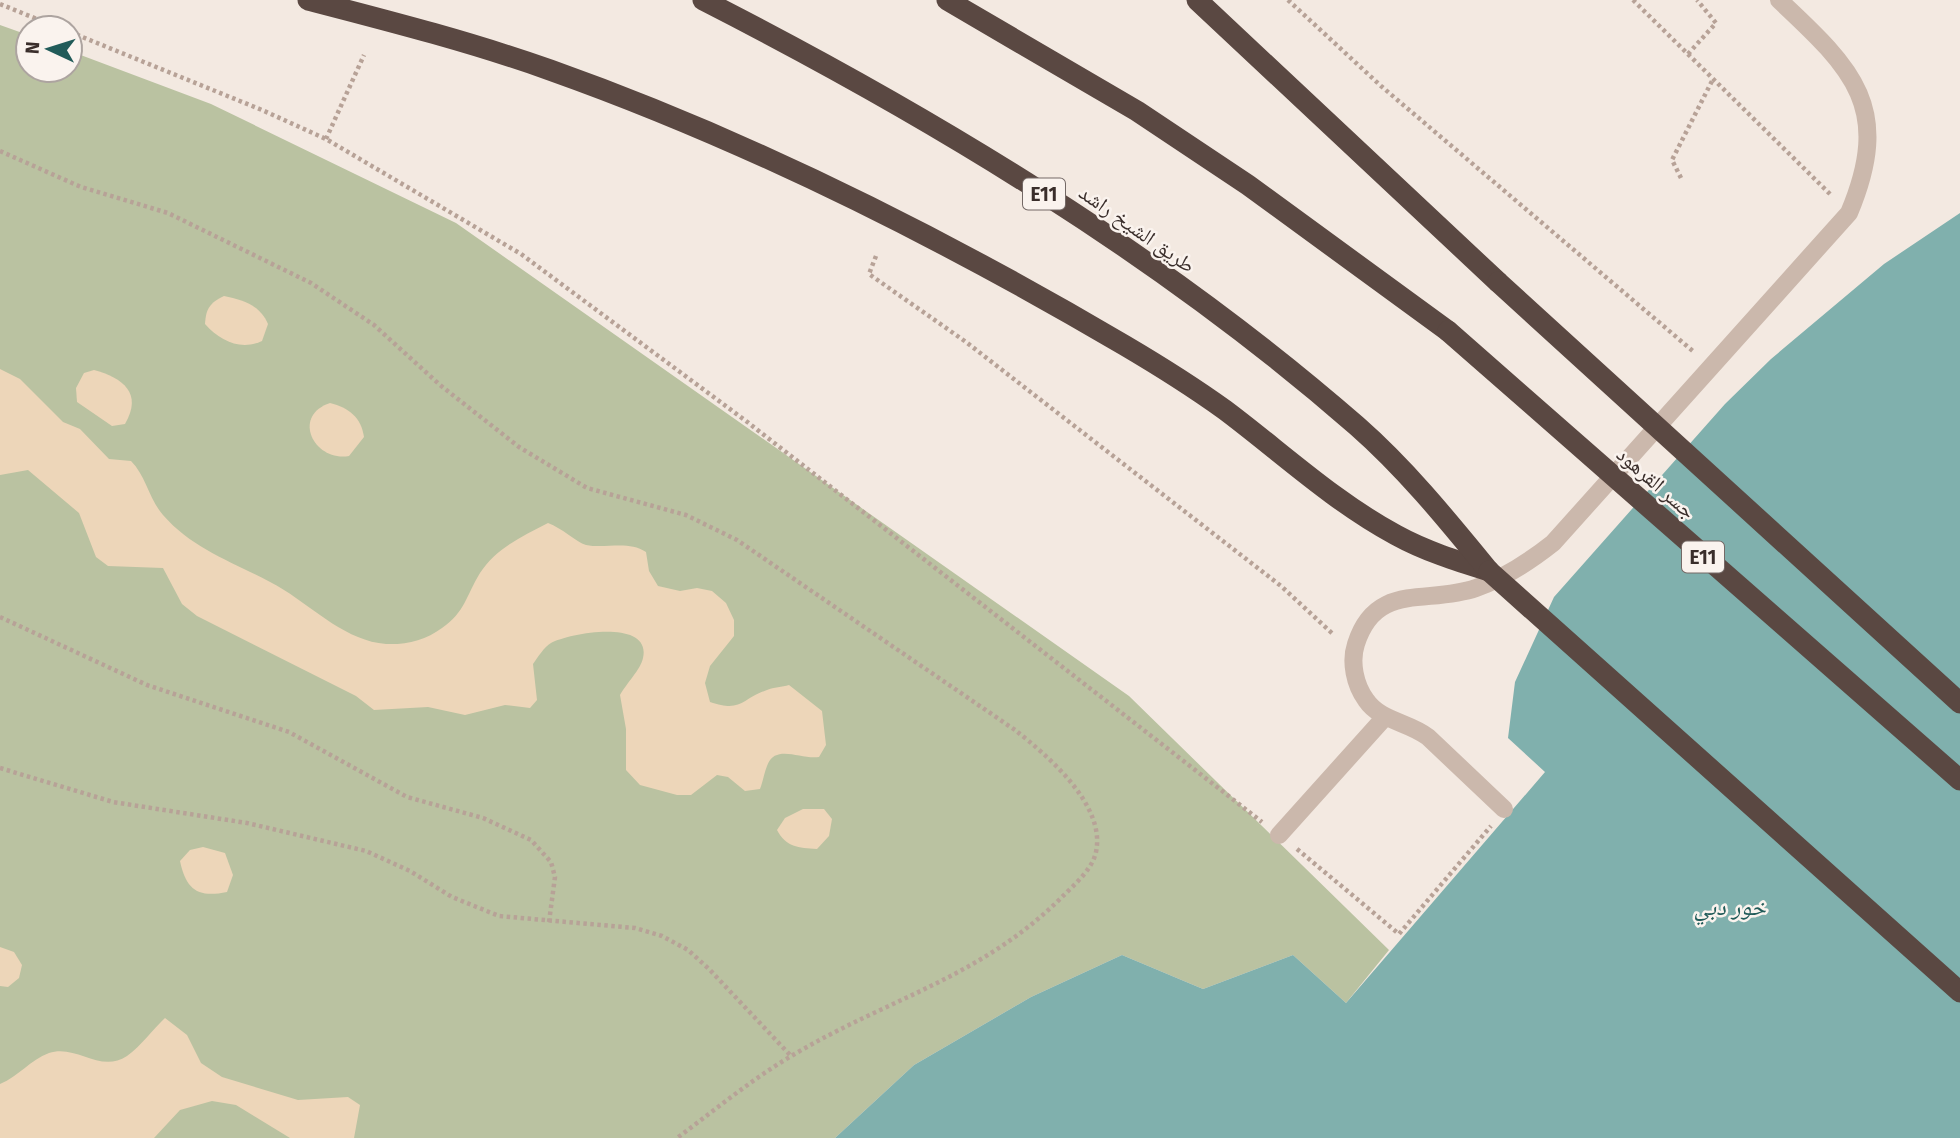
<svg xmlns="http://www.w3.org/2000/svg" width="1960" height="1138" viewBox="0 0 1960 1138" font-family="'Fira Sans','Noto Naskh Arabic',sans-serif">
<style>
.green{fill:#bac2a1}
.sand{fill:#edd6b9}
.water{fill:#80b0ad}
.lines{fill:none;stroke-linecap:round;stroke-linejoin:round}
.path{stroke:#b7a297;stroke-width:4.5;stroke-dasharray:3.5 3.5;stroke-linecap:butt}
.minor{stroke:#cbb8ac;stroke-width:18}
.highway{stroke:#5a4842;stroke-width:21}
.highway-bridge{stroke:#5a4842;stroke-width:21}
.labels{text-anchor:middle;stroke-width:5;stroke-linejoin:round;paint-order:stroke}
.shield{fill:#faf3ee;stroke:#746966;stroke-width:2}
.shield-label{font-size:19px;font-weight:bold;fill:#3a2e2b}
.street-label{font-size:21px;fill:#3a2e2b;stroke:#faf3ee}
.water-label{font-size:23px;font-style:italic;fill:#215b59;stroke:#faf3ee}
</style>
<rect width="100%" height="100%" fill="#f3e9e1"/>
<!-- green -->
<path class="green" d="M0,25l28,10v35h42v-19l141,53 245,119 673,473 260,254 -43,53 -53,-48 -90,34 -81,-34 -91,42 -117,68 -79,73h-835z"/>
<!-- sand -->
<g class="sand">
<path d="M224,296c19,4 36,9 44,28l-6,17c-21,10 -42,0 -57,-17 1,-16 5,-21 19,-28z"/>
<path d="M0,369l20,10 43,43 17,7 29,30 22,2c15,15 18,38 32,54 33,38 80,50 121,75 32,20 63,51 102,54 20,1 40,-4 56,-16 23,-16 24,-32 38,-55 16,-25 43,-37 68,-50 14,5 28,19 38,22 20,4 42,-5 60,7l3,19 9,15 22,5 17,-3 15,3 14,12 8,17v16l-24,30 -5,17 5,19c32,11 31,-3 57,-12 7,-3 15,-3 22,-5l33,26 4,34 -7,12c-18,3 -44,-14 -52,9 -3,8 -4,15 -7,23l-15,2 -17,-14 -11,-2 -26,20h-14l-37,-10 -14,-15v-41l-6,-34c6,-11 21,-26 23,-37 9,-40 -74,-25 -92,-15 -7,4 -13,14 -18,21l4,36 -7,8 -25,-3 -40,10 -37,-8 -54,3 -18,-14 -159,-80 -15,-12 -19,-36 -55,-2 -12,-9 -17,-44 -51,-43 -28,5z"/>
<path d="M94,370c29,8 49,23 31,54l-13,2 -35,-24 -1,-14 8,-15z"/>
<path d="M330,403c19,5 31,14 34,34l-15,19c-35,6 -58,-40 -19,-53z"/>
<path d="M803,809h21l8,10 -3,17 -12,13c-19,-1 -31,-2 -40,-19l8,-12z"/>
<path d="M203,847l22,6 8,22 -6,17c-29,6 -41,-2 -47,-31l10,-11z"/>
<path d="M0,947l14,5 8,13 -3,13 -11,9 -8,-1z"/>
<path d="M165,1018l22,17 14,28 21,14 76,23 50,-3 12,8 -6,33h-64l-54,-33 -24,-4 -32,9 -26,28h-154v-54c19,-8 30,-24 49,-31 28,-9 51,21 78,3 14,-10 26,-27 38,-38z"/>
</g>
<!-- water -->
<path class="water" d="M1960,213v925h-1125l79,-73 117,-68 91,-42 81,34 90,-34 53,48 199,-231 -37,-34 7,-56 39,-85 171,-193 46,-45 113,-95z"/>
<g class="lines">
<!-- path -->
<g class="path">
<path d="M1288,0l93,86 313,266"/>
<path d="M1633,0l197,194"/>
<path d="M0,4l59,24"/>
<path d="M70,32l192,78 64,29 195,115 225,167 516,401"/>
<path d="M1688,54l28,-31 -19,-23"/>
<path d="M326,139l38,-84"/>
<path d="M0,151l81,36 87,26 143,70 63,42 66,60 79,62 68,41 99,27 51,25 278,190c33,26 91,75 81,122 -4,18 -22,33 -35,46 -81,80 -174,101 -268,157 -41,24 -78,55 -116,83"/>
<path d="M1681,178l-9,-18 41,-81"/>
<path d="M876,256l-7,18 97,68 315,244 53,49"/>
<path d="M0,617l147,68 142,47 118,65 76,21 48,22 20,22 4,15 -6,45"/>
<path d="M0,768l113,34 134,21 119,28 44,20 42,26 47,19 136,12 27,8 26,14 21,19 82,87"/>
<path d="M1297,849l102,85 92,-108"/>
</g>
<!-- minor -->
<g class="minor">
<path d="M1504,809l-76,-72c-19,-15 -48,-16 -62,-37 -11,-15 -16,-38 -10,-56 20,-63 72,-39 120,-56 29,-10 53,-26 77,-45l296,-330c44,-105 5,-143 -70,-213"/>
<path d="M1279,835l106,-118"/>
</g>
<!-- highway -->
<g class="highway">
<path d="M308,0c81,21 163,42 242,70 200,71 392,168 574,275 34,20 69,42 101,65 56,42 108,91 171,125 29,16 61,26 93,36"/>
<path d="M703,0c231,118 458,255 654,426 49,43 91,95 132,145"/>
<path d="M947,0l190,111 111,74 200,146"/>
<path d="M1197,0l301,282"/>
</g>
<!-- highway-bridge -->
<g class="highway-bridge">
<path d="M1498,282l462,421"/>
<path d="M1448,331l512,449"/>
<path d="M1489,571l471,421"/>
</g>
</g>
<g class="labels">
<!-- shield labels -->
<g class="shield">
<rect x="1023" y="178.5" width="42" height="31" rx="5"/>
<rect x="1682" y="541.5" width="42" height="31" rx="5"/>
</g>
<g class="shield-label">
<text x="1044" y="201">E11</text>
<text x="1703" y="564">E11</text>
</g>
<!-- street labels -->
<g class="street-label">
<text transform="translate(1137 229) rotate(35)" y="7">طريق الشيخ راشد</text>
<text transform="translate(1656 483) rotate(41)" y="7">جسر القرهود</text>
</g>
<!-- water labels -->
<g class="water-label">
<text x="1730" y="915">خور دبي</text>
</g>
</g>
<!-- north arrow -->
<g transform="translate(49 49) rotate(274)"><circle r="33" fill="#faf3ee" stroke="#ada4a0" stroke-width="2"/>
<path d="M0-5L12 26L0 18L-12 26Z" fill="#215b59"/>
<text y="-10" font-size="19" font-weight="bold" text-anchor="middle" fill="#3a2e2b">N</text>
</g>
</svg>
